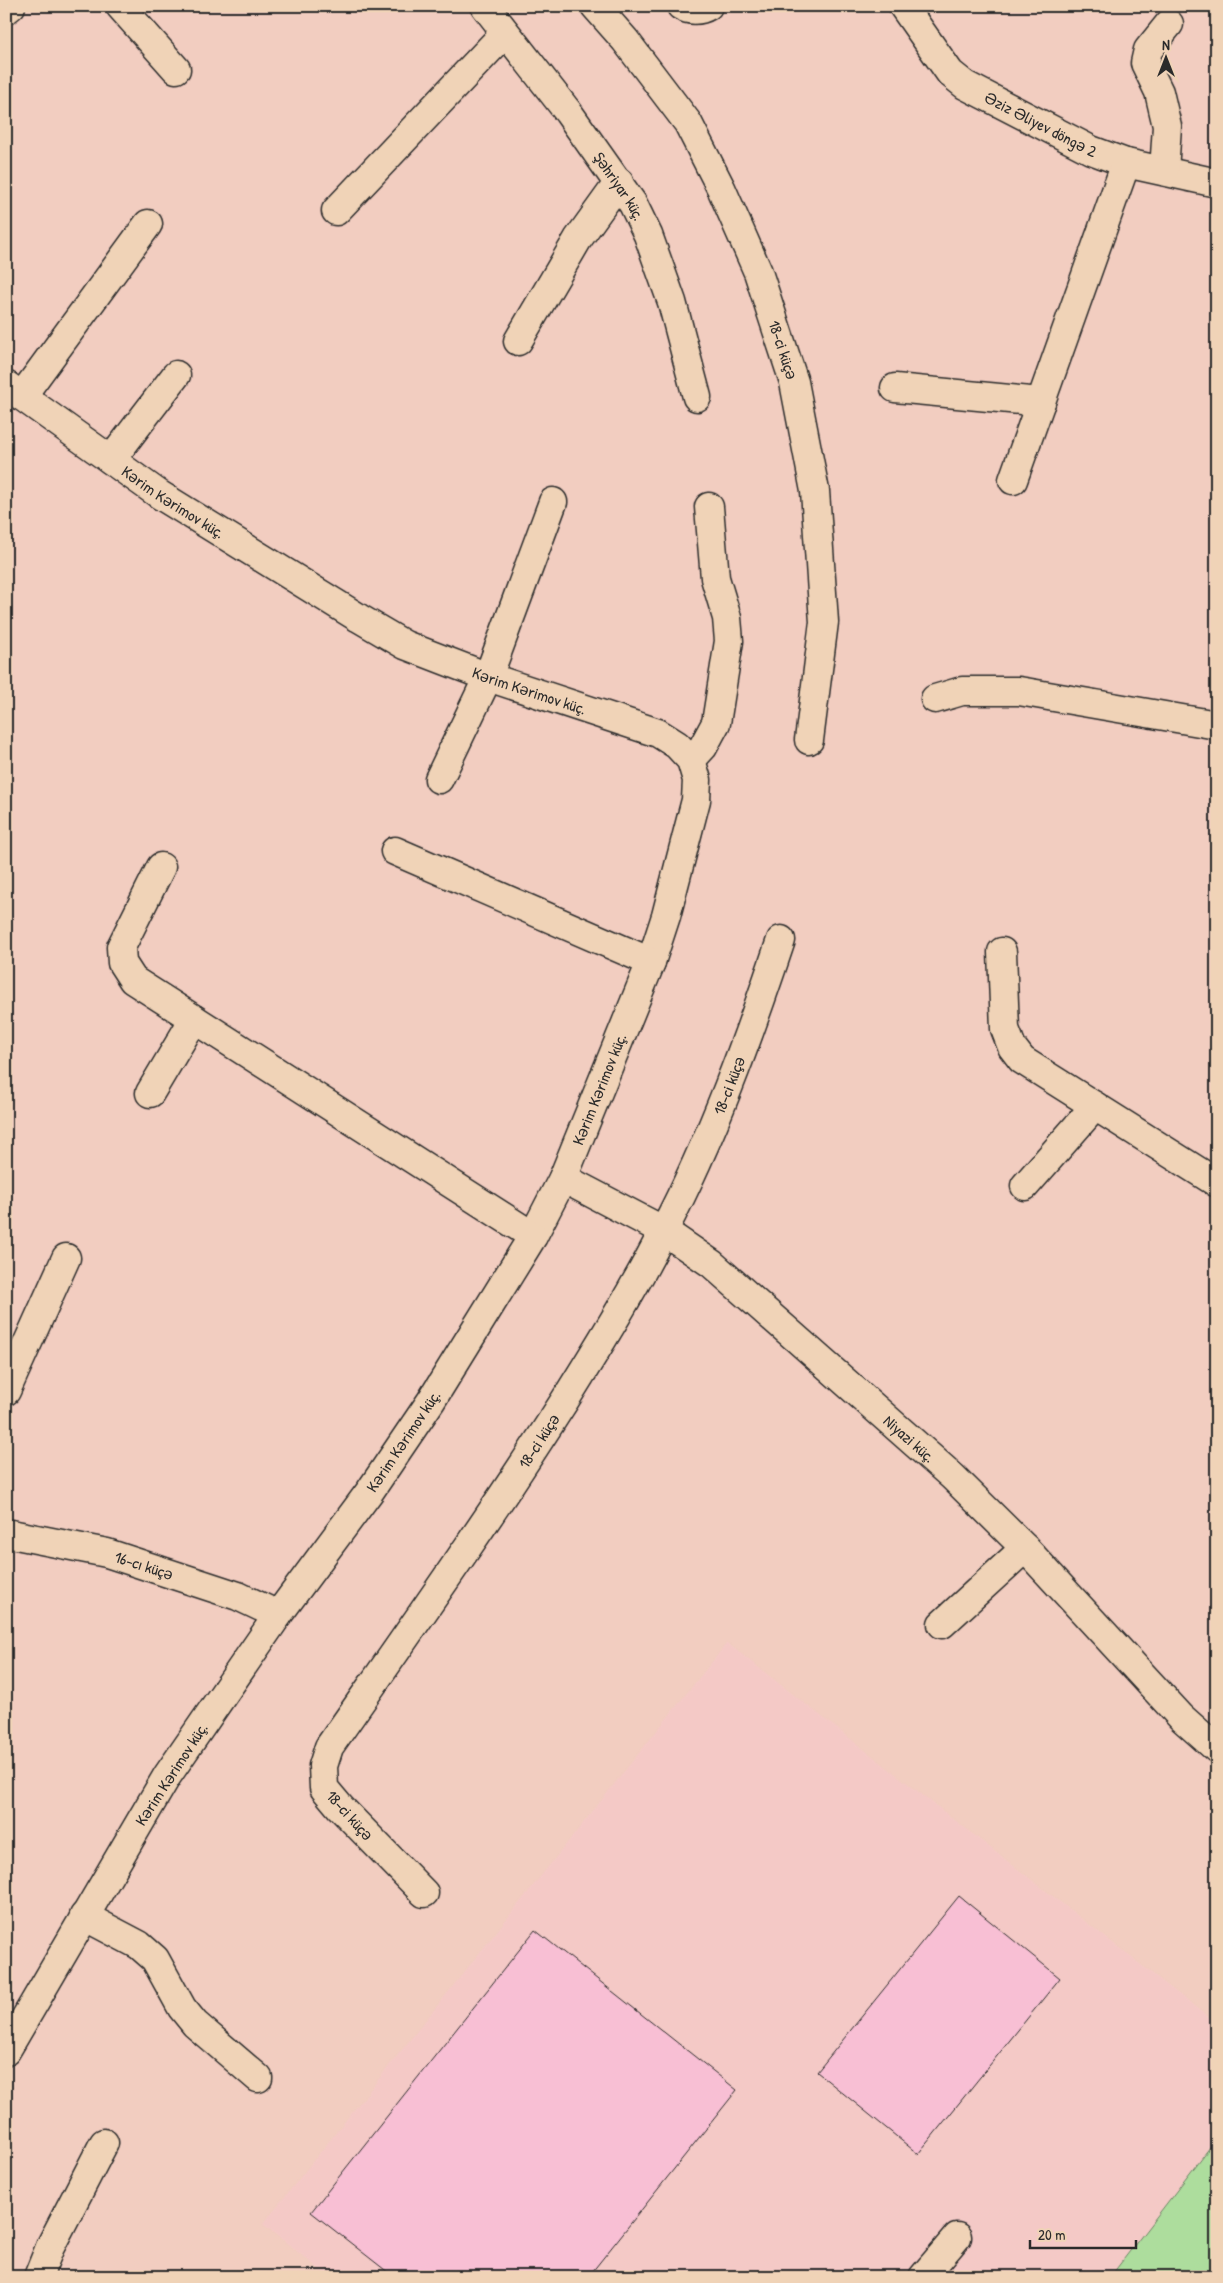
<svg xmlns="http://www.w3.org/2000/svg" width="1223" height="2283" viewBox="0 0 1223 2283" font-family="'Patrick Hand',sans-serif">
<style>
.built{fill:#f4c9c6}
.green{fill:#addd9d;stroke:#6c8464}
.building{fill:#f8bfd4;stroke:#2b2b2b}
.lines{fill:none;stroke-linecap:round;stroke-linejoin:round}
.minor-casing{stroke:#2b2b2b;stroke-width:31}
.minor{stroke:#f0d3b7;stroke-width:28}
.labels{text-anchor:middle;stroke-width:4.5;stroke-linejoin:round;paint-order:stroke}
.street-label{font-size:16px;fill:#2b2b2b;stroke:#f0d3b7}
</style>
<rect width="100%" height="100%" fill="#f2cdc0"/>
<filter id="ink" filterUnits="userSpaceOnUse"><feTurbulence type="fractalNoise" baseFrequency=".02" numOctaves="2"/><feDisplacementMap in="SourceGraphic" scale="10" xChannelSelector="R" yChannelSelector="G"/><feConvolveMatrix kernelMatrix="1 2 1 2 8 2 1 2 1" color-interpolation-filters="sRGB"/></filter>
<g filter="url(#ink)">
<!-- built -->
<path class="built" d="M727,1643l490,381v253h-888l-66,-53z"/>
<!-- green -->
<path class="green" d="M1217,2138v139h-107z"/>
<!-- building -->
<g class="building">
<path d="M959,1896l101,82 -142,176 -101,-82z"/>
<path d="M535,1930l202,160 -149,187h-194l-83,-65z"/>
</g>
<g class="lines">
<defs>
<g id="minor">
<path d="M120,6l56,63"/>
<path id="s1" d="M485,6l83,106 65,92 15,31 24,67 25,95"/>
<path id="s2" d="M595,6l30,34 63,83 33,65 37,84 36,110 21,109 9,131 -15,118"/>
<path d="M681,6c8,5 19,5 27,0"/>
<path id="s3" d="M903,6l47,67 15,12 126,65 35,13 91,20"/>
<path d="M6,10l5,-4"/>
<path d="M1164,171l3,-45 -8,-34 -14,-29 3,-13 21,-26"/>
<path d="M336,211l169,-178"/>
<path d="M518,341l60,-102 41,-57"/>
<path id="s4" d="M6,385l154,110 199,123 46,27 83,32 170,56 19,12 14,15 6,20 -1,20 -30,116 -15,46 -88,216 -30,58 -102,165 -61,90 -92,124 -111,161 -161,275"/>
<path d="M895,388l146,14"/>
<path d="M22,396l126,-172"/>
<path d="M111,460l65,-85"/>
<path d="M1013,480l113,-317"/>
<path d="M935,699l27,-8h57l198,34"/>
<path d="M691,760l12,-13 13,-24 13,-82 -2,-23 -12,-40 -6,-71"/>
<path d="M439,779l49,-102 65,-175"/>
<path d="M395,851l256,111"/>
<path d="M161,867l-40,80 1,16 11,17 400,256"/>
<path d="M1002,952l3,77 7,18 10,13 195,123"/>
<path d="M150,1093l44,-74"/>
<path id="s5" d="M563,1178l101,53 48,33 241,213 72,71 156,169 36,32"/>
<path d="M1025,1186l70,-80"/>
<path d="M6,1391l60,-133"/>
<path id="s6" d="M6,1533l101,20 131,43 40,19"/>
<path d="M942,1624l83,-76"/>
<path id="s7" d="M424,1893l-84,-86 -16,-19 -1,-22 6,-19c80,-115 161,-229 236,-347 35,-56 69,-111 99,-170 48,-92 84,-191 117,-290"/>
<path d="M84,1916l55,29 16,14 27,49 13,16 63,54"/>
<path d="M38,2277l12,-30 54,-104"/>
<path d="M923,2277l34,-40"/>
</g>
</defs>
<!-- minor casing -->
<use href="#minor" class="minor-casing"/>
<!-- minor -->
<use href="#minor" class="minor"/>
</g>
</g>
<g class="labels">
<!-- street labels -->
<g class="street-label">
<text dy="6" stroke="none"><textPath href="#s3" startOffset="186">Əziz Əliyev döngə 2</textPath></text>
<text dy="6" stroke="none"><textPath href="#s1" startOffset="225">Şəhriyar küç.</textPath></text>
<text dy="6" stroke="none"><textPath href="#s2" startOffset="396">18-ci küçə</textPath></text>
<text dy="6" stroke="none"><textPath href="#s4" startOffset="204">Kərim Kərimov küç.</textPath></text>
<text dy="6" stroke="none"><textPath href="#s4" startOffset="609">Kərim Kərimov küç.</textPath></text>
<text dy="6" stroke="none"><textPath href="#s7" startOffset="962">18-ci küçə</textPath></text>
<text transform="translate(599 1089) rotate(-68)" y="6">Kərim Kərimov küç.</text>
<text dy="6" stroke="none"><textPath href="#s5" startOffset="436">Niyazi küç.</textPath></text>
<text transform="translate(403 1441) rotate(-56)" y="6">Kərim Kərimov küç.</text>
<text dy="6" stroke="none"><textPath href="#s7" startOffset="558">18-ci küçə</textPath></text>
<text dy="6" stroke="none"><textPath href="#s6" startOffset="142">16-cı küçə</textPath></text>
<text transform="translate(171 1774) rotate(-57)" y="6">Kərim Kərimov küç.</text>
<text transform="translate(350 1815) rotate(48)" y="6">18-ci küçə</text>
</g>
</g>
<!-- margin -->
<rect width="1223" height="2283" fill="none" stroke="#f0d3b7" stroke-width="25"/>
<rect x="12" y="12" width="1198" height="2258" fill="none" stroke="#2b2b2b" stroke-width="2" filter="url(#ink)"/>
<!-- north arrow -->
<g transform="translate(1166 58)" stroke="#f0d3b7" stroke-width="4" paint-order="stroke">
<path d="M0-4L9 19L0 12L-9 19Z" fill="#2b2b2b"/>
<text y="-8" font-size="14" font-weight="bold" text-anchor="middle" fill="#2b2b2b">N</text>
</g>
<!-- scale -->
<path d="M1030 2240v8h106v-8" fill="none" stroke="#2b2b2b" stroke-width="2.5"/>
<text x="1038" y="2240" font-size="15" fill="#2b2b2b" stroke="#f0d3b7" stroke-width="4" paint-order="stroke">20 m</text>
</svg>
